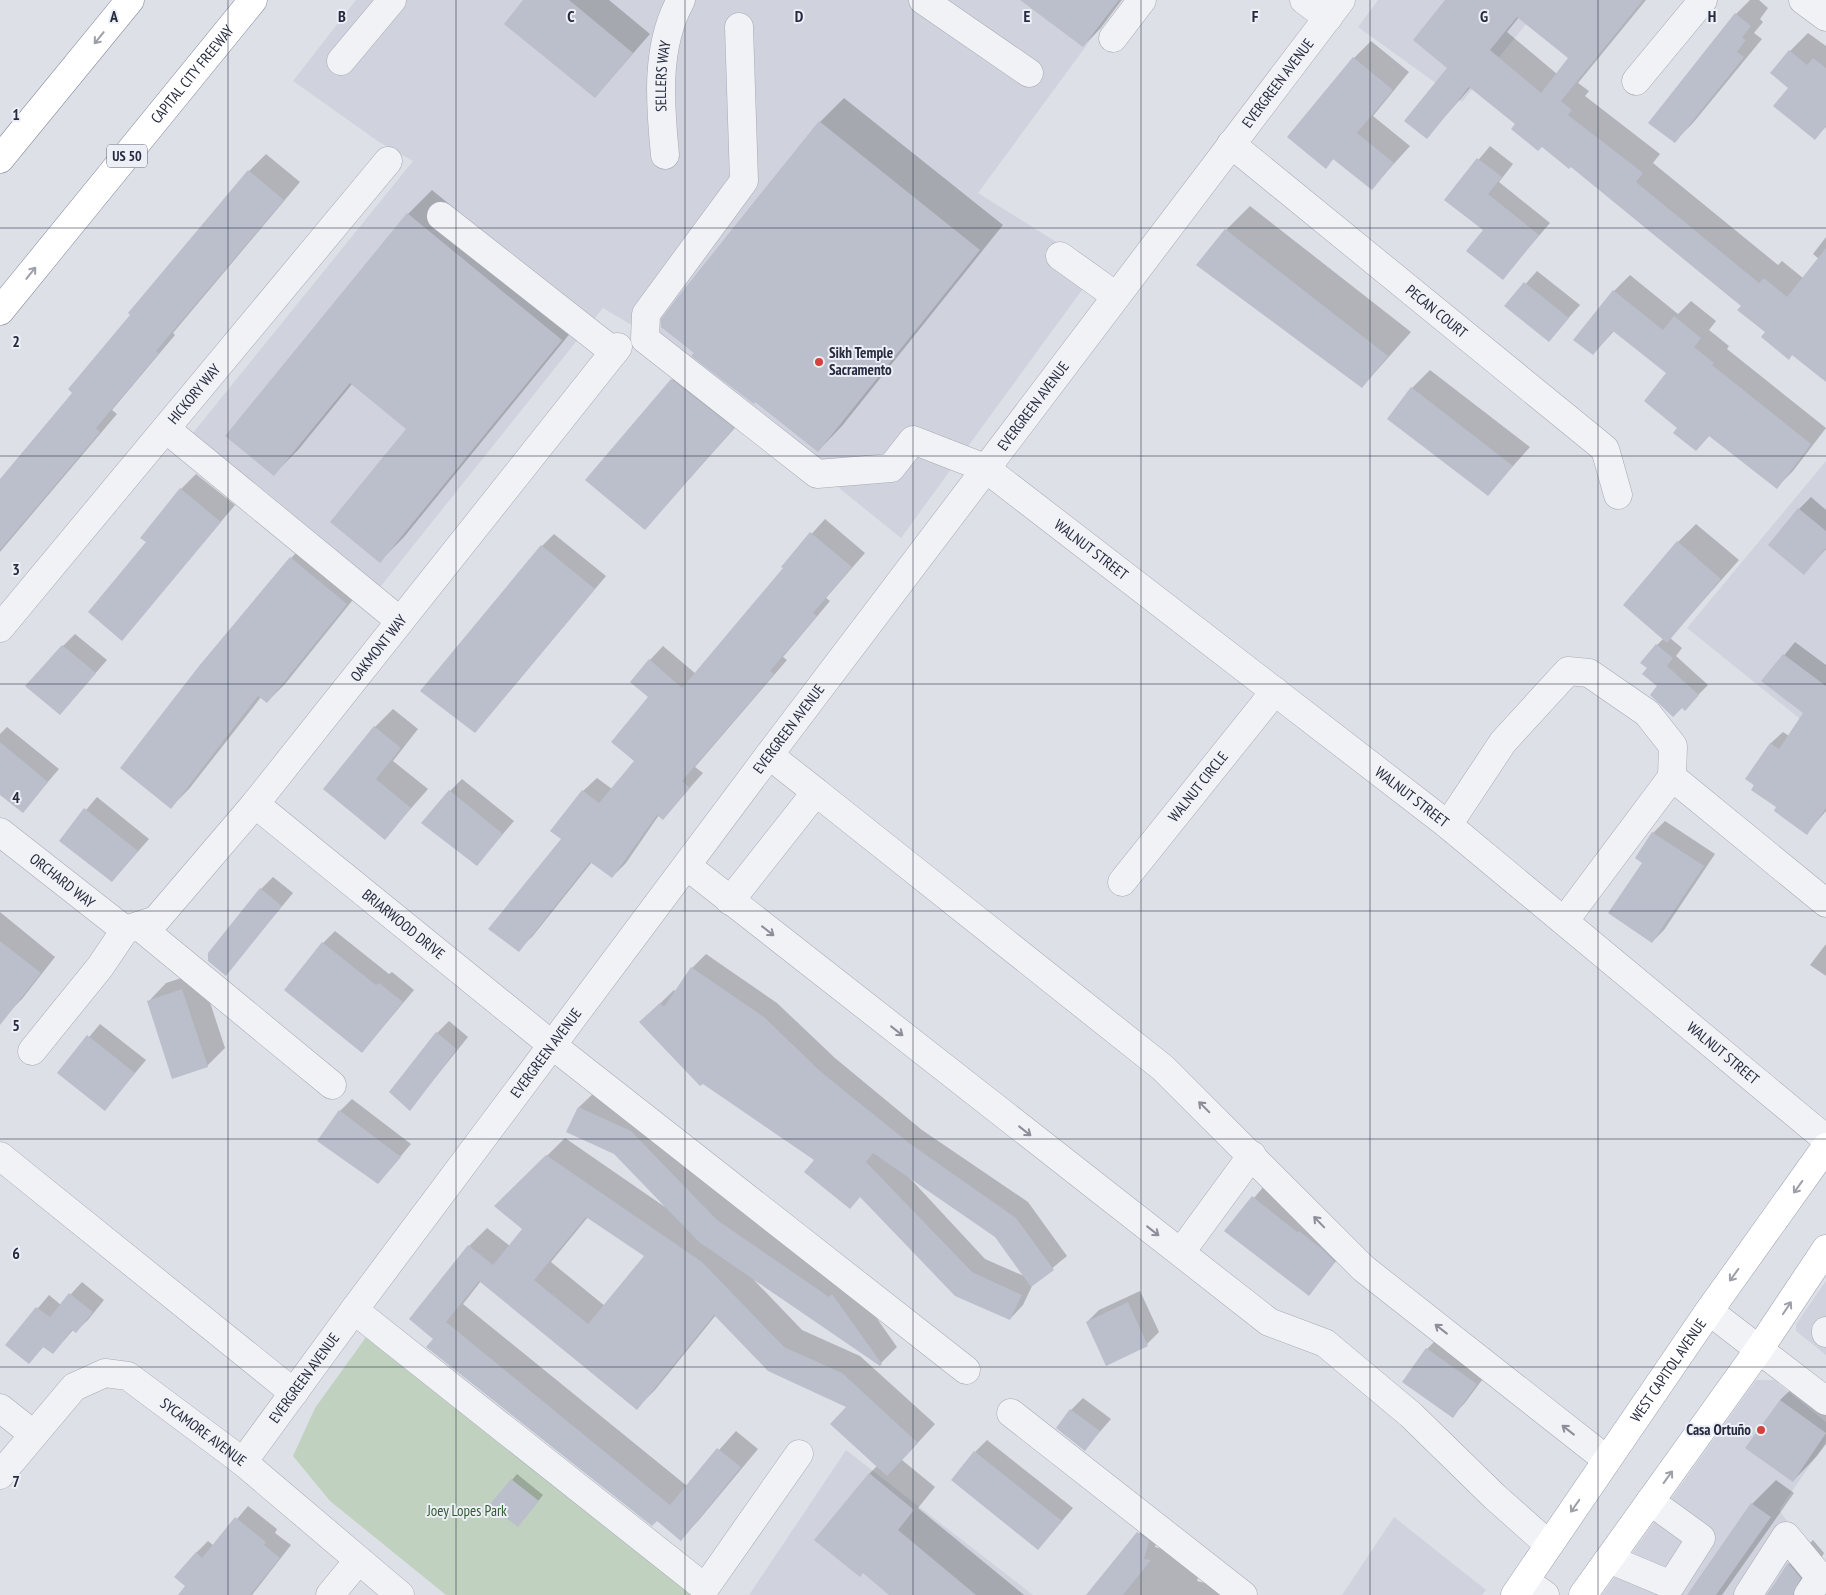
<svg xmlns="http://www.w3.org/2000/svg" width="1826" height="1595" viewBox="0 0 1826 1595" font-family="'PT Sans Narrow',sans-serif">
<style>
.built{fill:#d0d2dd}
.green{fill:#c0d2bf}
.shadow{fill:#0003;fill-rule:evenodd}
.building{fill:#bbbecb;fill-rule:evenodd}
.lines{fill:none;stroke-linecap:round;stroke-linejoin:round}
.minor-casing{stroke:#a7aab5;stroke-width:29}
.major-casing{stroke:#9da2b4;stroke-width:29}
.highway-casing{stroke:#858a9f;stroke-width:29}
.minor{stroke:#f1f2f6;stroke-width:28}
.major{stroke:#fff;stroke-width:28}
.highway{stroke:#fff;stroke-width:28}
.oneway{stroke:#9da0a9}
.oneway2{stroke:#8c8e9a}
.grid{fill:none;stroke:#262b3f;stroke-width:1;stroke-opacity:0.55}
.poi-dot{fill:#d3423d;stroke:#edeff6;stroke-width:2}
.labels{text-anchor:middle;stroke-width:4;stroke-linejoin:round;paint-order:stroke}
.shield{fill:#edeff6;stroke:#626676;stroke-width:1}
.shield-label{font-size:14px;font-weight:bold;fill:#262b3f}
.street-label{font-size:15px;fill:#262b3f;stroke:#edeff6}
.poi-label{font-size:15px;font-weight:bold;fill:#262b3f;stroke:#edeff6;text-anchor:start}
.park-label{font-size:15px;fill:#335c33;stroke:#edeff6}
.grid-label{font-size:16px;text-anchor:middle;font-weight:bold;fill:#262b3f;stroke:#edeff6;stroke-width:4;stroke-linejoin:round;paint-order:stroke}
</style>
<rect width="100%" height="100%" fill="#dee0e8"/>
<!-- built -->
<g class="built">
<path d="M356,0h764l-142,193 120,75 -197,270 -248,-200 -50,-30 -226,283 -189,-152 225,-278 -34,-19 -86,-61z"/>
<path d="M1378,0h168l-84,102 -104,-75z"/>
<path d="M1826,461v279l-139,-112z"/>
<path d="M1826,1281v74l-30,-24v-7z"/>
<path d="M1756,1380h18l52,42v20l-47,68 46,64 -5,21h-218z"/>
<path d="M846,1450l187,145h-284z"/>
<path d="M1394,1517l92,73 -4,5h-140z"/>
</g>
<!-- green -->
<path class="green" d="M369,1333l329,262h-252l-116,-94 -37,-45 22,-48z"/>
<!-- shadow -->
<g class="shadow">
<path d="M525,0h84l41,34 -55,63z"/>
<path d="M1022,0h100l-21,28 -18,18z"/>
<path d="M1447,0h199l-68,83 11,8 -4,5 75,58 -7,9 125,102 4,-4 21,17 16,-19 -6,-5 13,-17v132l-59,-37 -25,-26 -171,-140 -29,-20 -71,-59 -44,50 22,-69zM1519,17l51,41 -13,16 -50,-42z"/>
<path d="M1750,0h9l9,8 -8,11 3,3 -9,11 8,6 -69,84 -18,18 -25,-18 86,-109z"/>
<path d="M1808,33l18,13v81l-12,11 -24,-51v-36z"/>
<path d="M1371,41l38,31 -36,44 37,30 -38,42 -38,-30 -8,9 28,-109z"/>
<path d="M844,98l159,127 -161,201 -24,25 2,-329z"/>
<path d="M1490,146l23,18 -14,18 51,41 -48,56 -17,-49 -39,-31z"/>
<path d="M266,154l34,28 -127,151 2,2 -63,75 5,4 -117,138v-71l74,-88 175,-222z"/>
<path d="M432,190l153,125 -181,222 -24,24 28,-132 -56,-45 -54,66 -24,24 -47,-38 181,-222z"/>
<path d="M1250,206l161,126 -49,55 -136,-157z"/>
<path d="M1537,271l43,34 -31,35 -43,-34z"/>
<path d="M1630,275l48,39 13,-13 25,20 -7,9 20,16 -2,3 99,79 -33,43 -16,16 -67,-52 -14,15 -17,-22 -12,-55 -52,-43 -22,24 -18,-14 39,-49z"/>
<path d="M690,362l61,48 -106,118 27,-148z"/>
<path d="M1430,370l100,77 -42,47 -76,-106z"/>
<path d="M196,474l39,31 -113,134 26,-97 33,-53z"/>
<path d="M1811,497l15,13v39l-22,24 -5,-64z"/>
<path d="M825,519l40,34 -39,45 4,3 -47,56 4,3 -92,107 8,6 -40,45 -4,-3 -33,48 -14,14 -20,-15 -60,75 -14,13 65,-159 14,-13 15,11 24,-28 14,-64v-37l13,-14 33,28 89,-106 -2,-2z"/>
<path d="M1696,524l43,36 -69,78 12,10 -6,8 32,29 -14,14 -35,-13 -11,-18 9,-23 7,-7 14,-96z"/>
<path d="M554,534l52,42 -131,156 67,-186z"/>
<path d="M309,540l55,46 -79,98 -18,18 -6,-5 -72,92 -18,18 120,-249z"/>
<path d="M75,634l32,26 -47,54 3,-68z"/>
<path d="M1795,642l31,23v146l-19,22 -60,-54 24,-36 12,-11 6,4 16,-23 -42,-32z"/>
<path d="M393,709l25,20 -25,32 35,28 -43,49 -61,-49 51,-62z"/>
<path d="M7,727l52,42 -36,42 -23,-18v-59z"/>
<path d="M462,779l52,42 -37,43 -27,-73z"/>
<path d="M97,797l52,42 -37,42 -51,-41z"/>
<path d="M1665,821l50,33 -51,76 -12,12 1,-109z"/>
<path d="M273,877l20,16 -67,81 35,-85z"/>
<path d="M0,912l55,45 -33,42 -16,16 -6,-5z"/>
<path d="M335,931l54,43 3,-2 22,18 -52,62 -39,-109z"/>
<path d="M1826,944v32l-16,-11z"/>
<path d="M706,954l71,49 58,55 87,72 106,72 39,54 -34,28 -10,21 -13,14 -194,-160 -175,-137 33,-32 2,2 16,-24zM906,1174l90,62 30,41 -41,-18z"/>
<path d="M200,972l25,76 -18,18 -59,-64 18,-19z"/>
<path d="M449,1021l19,16 -58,72 27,-76z"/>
<path d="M100,1024l46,36 -41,49 -46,-36z"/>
<path d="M595,1092l254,187 48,68 -17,17 -127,-85 49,51 58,26 75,68 -33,36 33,27 -17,21 106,87h-133l-22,-121 8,-8 -29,-60 -132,-91 -61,75 -18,18 -156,-127 -18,23 224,182 49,-55 22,18 -60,72 -17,18 -271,-220 59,-73 18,-18 23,18 13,-17 -27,-23 69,-68 100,69 -86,-100zM588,1217l57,39 -40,50 -54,-44z"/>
<path d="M352,1099l59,45 -33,39 -59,-43 21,-29z"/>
<path d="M1265,1185l81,64 -37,45 -83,-63z"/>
<path d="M82,1282l22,18 -16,20 -12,11 -2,-2 -21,24 -9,-7 -15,17 -22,-18 42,-50 12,10z"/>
<path d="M1140,1291l19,41 -12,12 -60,-22 12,-12z"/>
<path d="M1439,1337l49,35 -24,32 -12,12 -25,-67z"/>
<path d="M1805,1376l21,16v52l-9,12 -24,25 -13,-81z"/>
<path d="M1083,1398l28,21 -26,30 -14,-39z"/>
<path d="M987,1440l86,68 -35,41 -63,-97z"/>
<path d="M517,1474l26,21 -20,25 -11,-40z"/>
<path d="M1776,1480l18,13 -72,102h-34l64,-91z"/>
<path d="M248,1506l29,23 -2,4 16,12 -39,50h-73l7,-9 10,-33 12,-12 6,5z"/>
<path d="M1150,1521l10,7 -5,19 42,11 6,4 -6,19 43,11 5,3h-149l-6,-4z"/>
<path d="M1813,1540l11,13 -24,42h-33l22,-31z"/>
</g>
<!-- building -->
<g class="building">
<path d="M523,0h46l64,53 -38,45 -91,-74z"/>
<path d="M1020,0h99l-36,47z"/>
<path d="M1445,0h198l-82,101 11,9 -4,5 75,58 -7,9 123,101 5,-5 23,19 39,-49v134l-34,-27 -3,5 -28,-23 4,-5 -28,-22 4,-4 -170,-139 -2,2 -27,-22 -4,4 -27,-22 4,-5 -46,-37 -42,52 -23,-18 43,-53 -34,-28zM1517,17l51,41 -27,35 -51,-43z"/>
<path d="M1735,13l16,13 -9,12 4,2 -9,12 7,5 -69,86 -27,-20z"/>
<path d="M1789,50l18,15 6,-7 13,10v58l-11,14 -42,-34 15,-18 -18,-15z"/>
<path d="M1353,57l40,33 -36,43 37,30 -22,27 -39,-31 -7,10 -39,-32z"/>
<path d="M819,121l161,129 -162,202 -63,-50 -1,2 -63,-48 3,-3 -33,-26v-8l16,-21z"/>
<path d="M1477,158l25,19 -14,17 51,41 -36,45 -37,-29 17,-21 -39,-30z"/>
<path d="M248,170l36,30 -128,151 3,2 -63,75 4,4 -100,118v-71l72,-86 -4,-4 62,-74 -2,-2z"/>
<path d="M407,213l155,127 -182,223 -50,-41 76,-93 -56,-46 -76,93 -49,-40z"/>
<path d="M1225,229l163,127 -26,32 -166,-123z"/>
<path d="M1524,282l45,36 -20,24 -45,-36z"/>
<path d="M1613,290l50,40 11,-14 27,22 -7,9 20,16 -2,2 99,79 -34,45 -68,-53 -13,15 -23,-18 4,-5 -33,-27 22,-28 -53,-42 -20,24 -20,-15z"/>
<path d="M671,379l63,49 -89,102 -60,-50z"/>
<path d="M1411,387l102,79 -25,30 -101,-77z"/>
<path d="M180,488l41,34 -99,119 -34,-29 58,-70 -6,-4z"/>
<path d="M1798,508l28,23v17l-22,27 -36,-30z"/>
<path d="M810,532l42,35 -39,46 4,3 -47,55 4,3 -92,107 8,7 -27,32 -6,-5 -45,63 -22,-16 -71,90 -31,-23 73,-90 -11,-8 32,-41 17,13 35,-42 -23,-19 37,-45 -18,-15 19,-23 33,29 101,-120 -2,-1z"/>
<path d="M1677,541l44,38 -54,64 -44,-38z"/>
<path d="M541,545l54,44 -120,144 -55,-42z"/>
<path d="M290,557l57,47 -80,99 -9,-7 -87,113 -51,-41 79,-102z"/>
<path d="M1656,644l17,14 -6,8 32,29 -14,16 -3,-3 -9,9 -23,-22 7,-9 -15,-12 5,-6 -7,-5z"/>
<path d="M62,645l34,28 -36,42 -35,-29z"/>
<path d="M1783,654l43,32v122l-19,27 -33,-24 2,-4 -25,-17 3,-5 -9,-6 25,-36 9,6 24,-36 -42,-32z"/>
<path d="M374,726l27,22 -25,31 35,29 -26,32 -62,-51z"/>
<path d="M0,742l48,40 -25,31 -23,-18z"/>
<path d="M449,790l54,44 -26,32 -56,-43z"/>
<path d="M84,808l54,43 -26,31 -53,-41z"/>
<path d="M1652,832l52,34 -52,77 -44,-30 34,-50 -7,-5z"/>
<path d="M260,888l22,18 -56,70 -18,-15v-8z"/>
<path d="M0,941l41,32 -41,52z"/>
<path d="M322,942l54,43 3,-2 24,19 -41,51 -78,-63z"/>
<path d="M691,967l73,50 57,55 88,71 107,75 38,52 -23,17 -36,-50 -122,-84 -7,9 106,110 50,23 -12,25 -55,-24 -95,-99 -10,12 -46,-37 10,-12 -111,-76 -3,2 -61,-64 21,-19 4,4z"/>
<path d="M182,989l26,78 -36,12 -25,-78z"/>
<path d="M436,1032l21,17 -47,62 -21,-19z"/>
<path d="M87,1035l48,38 -30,38 -48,-38z"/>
<path d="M578,1107l53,24 86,89 112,77 3,-3 50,70 -2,2 -181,-124 -85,-88 -48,-22z"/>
<path d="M339,1110l62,47 -23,27 -61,-43z"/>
<path d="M546,1155l156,107 82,85 58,26 76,70 -31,33 -57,-52 16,-17 -78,-36 -54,-56 -77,95 -158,-129 -33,41 224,183 47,-57 24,19 -60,74 -24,-20 -5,5 -226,-179 7,-8 -24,-20 59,-74 25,20 29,-36 -28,-23zM586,1217l58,39 -56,68 -54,-44z"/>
<path d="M1252,1196l45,36 2,-1 23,18 13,13 -26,34 -85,-65z"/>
<path d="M69,1293l24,19 -17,21 -4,-3 -19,24 -10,-7 -14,17 -24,-19 31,-38 14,10z"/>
<path d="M1128,1302l20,44 -42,20 -20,-44z"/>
<path d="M1426,1348l51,36 -24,34 -51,-36z"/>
<path d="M1780,1400l46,33 -33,49 -48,-34z"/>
<path d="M1070,1409l30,22 -15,20 -29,-23z"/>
<path d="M974,1451l88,70 -24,29 -87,-70z"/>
<path d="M869,1473l45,37 -16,20 78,65h-87l-26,-22 -3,4 -46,-37z"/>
<path d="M511,1479l28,22 -21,26 -29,-22z"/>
<path d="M1751,1503l20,14 -55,78h-29z"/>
<path d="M235,1517l31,25 -2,3 16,13 -30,37h-72l7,-9 -11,-9 22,-25 6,6z"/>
<path d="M1137,1532l12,9 -5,18 7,1 -28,35h-37z"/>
<path d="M1788,1563l13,15 -8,17h-26z"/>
</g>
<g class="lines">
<defs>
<g id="minor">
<path d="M923,0l106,73"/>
<path d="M1304,0l24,18"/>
<path d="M1803,0l23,17"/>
<path id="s1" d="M739,27l5,154 -98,133 -1,25 172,135 74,-6 22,-28 72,28 463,357 378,314"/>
<path d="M1113,38l29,-38"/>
<path d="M341,61l51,-61"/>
<path d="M1636,81l67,-81"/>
<path id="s2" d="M1231,144l374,305 13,46"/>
<path id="s3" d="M665,155c-5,-50 -10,-109 16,-155"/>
<path d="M441,216l173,136"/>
<path d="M1060,256l56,40"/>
<path d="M166,429l234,192"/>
<path id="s4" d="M0,628l388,-467"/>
<path d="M769,755l47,37"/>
<path id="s5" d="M255,804l297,241 414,325"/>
<path d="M1448,825l55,-83 65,-71 21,2 58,40 26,33 -1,31"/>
<path id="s6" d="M0,832l125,98"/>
<path d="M687,866l582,456 56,21 86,72 84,82 53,47"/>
<path id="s7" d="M1122,882l153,-191"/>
<path d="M730,901l86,-109 347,276 200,200 244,192"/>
<path d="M1565,920l107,-143 154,126"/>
<path d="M139,926l193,159"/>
<path id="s8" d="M125,930l31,-10 99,-116 363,-457"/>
<path d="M32,1051l68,-84 25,-37"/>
<path d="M0,1156l294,237"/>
<path d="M1181,1252l71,-97"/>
<path d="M354,1310l351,278 94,-134"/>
<path d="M1709,1311l117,90"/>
<path d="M1826,1331v2"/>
<path d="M0,1408l33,26"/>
<path d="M1011,1413l232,182"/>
<path id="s9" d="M243,1462l111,-152 415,-555 572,-755"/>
<path id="s10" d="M0,1475l74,-88 31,-14 23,3 115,86 157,133"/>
<path d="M1609,1559l62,26 30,-47 -51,-37"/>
<path d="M1525,1581l20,14"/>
<path d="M330,1595l28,-34"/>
<path d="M1748,1595l38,-59 34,41 -12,18"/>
</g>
<g id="major">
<path id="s11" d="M1515,1595l194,-284 117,-164"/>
<path d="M1583,1595l177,-247 66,-99"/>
</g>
<g id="highway">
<path d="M0,159l130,-159"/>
<path id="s12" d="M0,311l253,-311"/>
</g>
</defs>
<!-- minor casing -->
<use href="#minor" class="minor-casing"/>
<!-- major casing -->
<use href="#major" class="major-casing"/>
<!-- highway casing -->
<use href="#highway" class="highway-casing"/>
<!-- minor -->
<use href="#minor" class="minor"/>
<!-- major -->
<use href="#major" class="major"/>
<!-- highway -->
<use href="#highway" class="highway"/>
</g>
<!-- one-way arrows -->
<defs><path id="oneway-shaft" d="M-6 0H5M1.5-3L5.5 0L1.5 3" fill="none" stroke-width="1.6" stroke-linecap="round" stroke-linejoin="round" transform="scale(1.25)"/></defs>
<g class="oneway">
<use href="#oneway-shaft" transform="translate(99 38) rotate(129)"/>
<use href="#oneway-shaft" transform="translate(31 273) rotate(-51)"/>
<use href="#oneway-shaft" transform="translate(1798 1187) rotate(126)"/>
<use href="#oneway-shaft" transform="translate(1734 1275) rotate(126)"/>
<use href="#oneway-shaft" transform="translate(1787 1308) rotate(-56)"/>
<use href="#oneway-shaft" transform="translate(1668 1477) rotate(-54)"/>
<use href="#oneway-shaft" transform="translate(1575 1506) rotate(125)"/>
</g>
<g class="oneway2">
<use href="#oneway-shaft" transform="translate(768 931) rotate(38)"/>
<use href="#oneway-shaft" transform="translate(897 1031) rotate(38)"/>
<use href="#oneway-shaft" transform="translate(1204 1107) rotate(-135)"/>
<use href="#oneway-shaft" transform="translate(1025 1131) rotate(38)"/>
<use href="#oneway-shaft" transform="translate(1319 1222) rotate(-134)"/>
<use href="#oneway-shaft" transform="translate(1153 1231) rotate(38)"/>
<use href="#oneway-shaft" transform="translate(1441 1329) rotate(-142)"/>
<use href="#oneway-shaft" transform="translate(1568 1430) rotate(-142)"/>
</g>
<!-- grid -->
<path class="grid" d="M228,0v1595M456,0v1595M685,0v1595M913,0v1595M1141,0v1595M1370,0v1595M1598,0v1595M0,228h1826M0,456h1826M0,684h1826M0,911h1826M0,1139h1826M0,1367h1826"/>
<!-- markers -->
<g class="poi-dot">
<circle cx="819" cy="362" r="5"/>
<circle cx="1761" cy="1430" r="5"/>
</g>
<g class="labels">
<!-- shield labels -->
<rect class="shield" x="107" y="144.5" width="40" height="23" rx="4"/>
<g class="shield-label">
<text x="127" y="161">US 50</text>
</g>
<!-- street labels -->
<g class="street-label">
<text dy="5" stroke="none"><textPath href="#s12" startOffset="305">CAPITAL CITY FREEWAY</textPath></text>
<text dy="5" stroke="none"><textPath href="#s3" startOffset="79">SELLERS WAY</textPath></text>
<text dy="5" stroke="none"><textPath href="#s9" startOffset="1724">EVERGREEN AVENUE</textPath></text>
<text dy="5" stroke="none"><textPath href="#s2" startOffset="265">PECAN COURT</textPath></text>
<text dy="5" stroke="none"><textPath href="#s4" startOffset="304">HICKORY WAY</textPath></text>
<text dy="5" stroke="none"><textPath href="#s9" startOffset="1319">EVERGREEN AVENUE</textPath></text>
<text dy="5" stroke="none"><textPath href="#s1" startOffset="884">WALNUT STREET</textPath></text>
<text dy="5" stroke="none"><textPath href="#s8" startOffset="384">OAKMONT WAY</textPath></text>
<text dy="5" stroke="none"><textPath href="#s9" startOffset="914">EVERGREEN AVENUE</textPath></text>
<text dy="5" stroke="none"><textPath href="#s7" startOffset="122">WALNUT CIRCLE</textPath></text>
<text dy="5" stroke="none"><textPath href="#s1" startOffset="1289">WALNUT STREET</textPath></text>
<text dy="5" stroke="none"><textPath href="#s6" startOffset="79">ORCHARD WAY</textPath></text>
<text dy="5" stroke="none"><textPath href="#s5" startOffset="191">BRIARWOOD DRIVE</textPath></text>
<text dy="5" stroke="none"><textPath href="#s9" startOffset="509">EVERGREEN AVENUE</textPath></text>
<text dy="5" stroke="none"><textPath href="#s1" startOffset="1692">WALNUT STREET</textPath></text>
<text dy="5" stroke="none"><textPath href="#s11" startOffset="272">WEST CAPITOL AVENUE</textPath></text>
<text dy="5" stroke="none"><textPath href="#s9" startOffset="104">EVERGREEN AVENUE</textPath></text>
<text dy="5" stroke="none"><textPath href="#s10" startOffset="266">SYCAMORE AVENUE</textPath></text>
</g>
<!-- poi labels -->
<g class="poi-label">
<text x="829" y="358">Sikh Temple<tspan x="829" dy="17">Sacramento</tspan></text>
<text x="1751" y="1435" text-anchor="end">Casa Ortuño</text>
</g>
<!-- park labels -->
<g class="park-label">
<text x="467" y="1516">Joey Lopes Park</text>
</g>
</g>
<g class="grid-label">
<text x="114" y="22">A</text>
<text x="342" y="22">B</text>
<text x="571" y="22">C</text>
<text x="799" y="22">D</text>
<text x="1027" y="22">E</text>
<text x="1255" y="22">F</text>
<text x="1484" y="22">G</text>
<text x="1712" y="22">H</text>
<text x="16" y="120">1</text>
<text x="16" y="347">2</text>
<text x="16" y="575">3</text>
<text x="16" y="803">4</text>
<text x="16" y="1031">5</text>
<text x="16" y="1259">6</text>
<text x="16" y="1487">7</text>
</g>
</svg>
